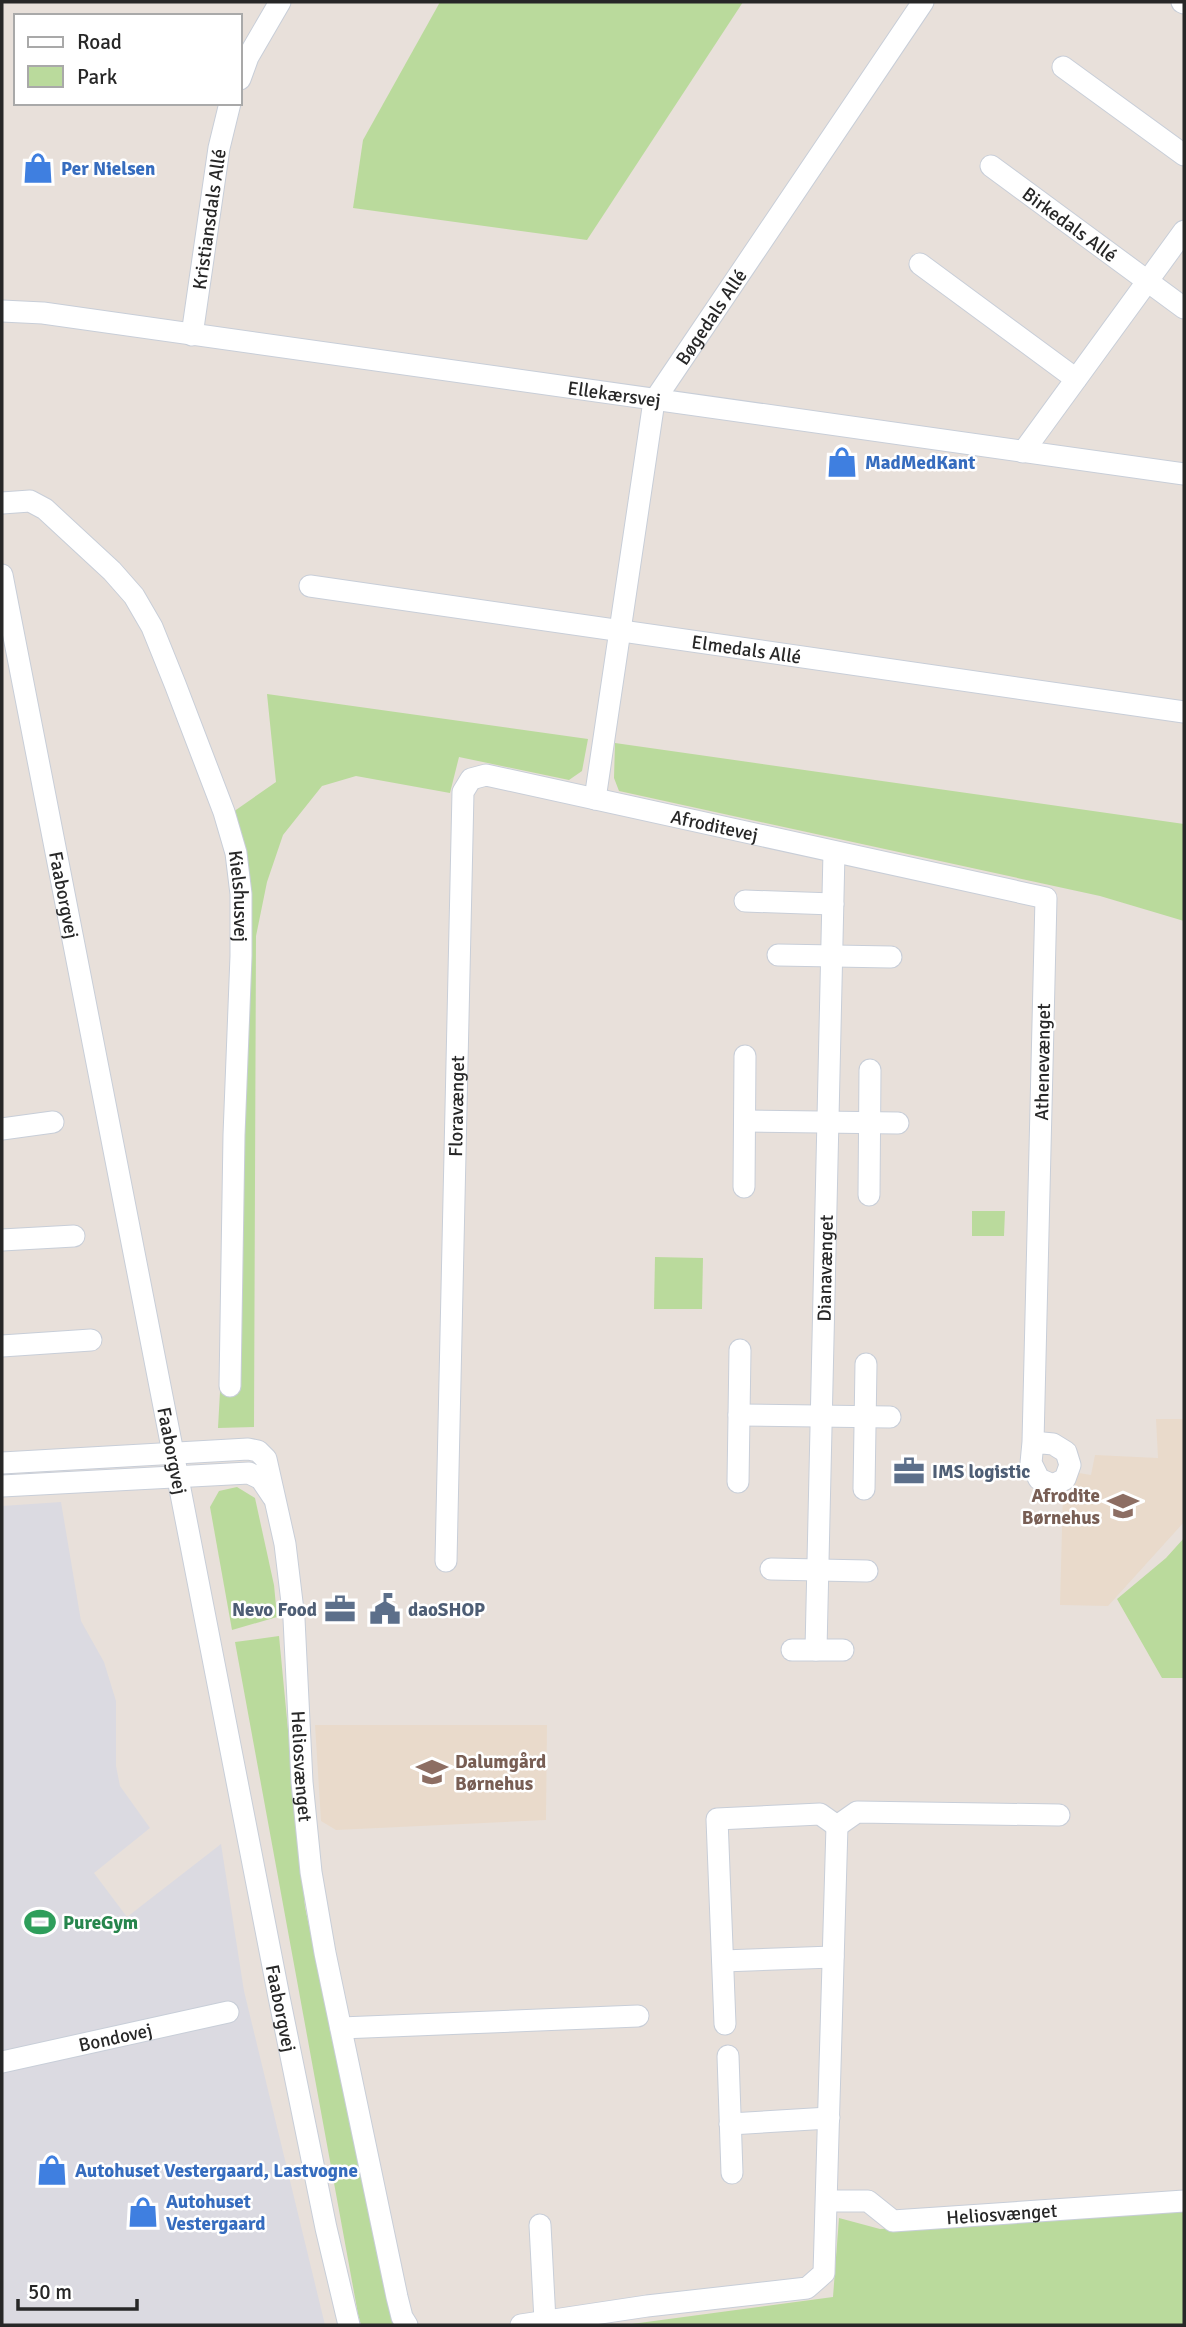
<svg xmlns="http://www.w3.org/2000/svg" width="1186" height="2327" viewBox="0 0 1186 2327" font-family="Signika,sans-serif">
<style>
.industrial{fill:#dbdae1}
.education{fill:#e9dacb}
.green{fill:#bada9c}
.lines{fill:none;stroke-linecap:round;stroke-linejoin:round}
.minor-casing{stroke:#c8ced8;stroke-width:23}
.minor{stroke:#fff;stroke-width:21}
.labels{text-anchor:middle;stroke-width:5;stroke-linejoin:round;paint-order:stroke}
.shop-label{font-size:19px;font-weight:bold;fill:#366cbe;stroke:#fff;text-anchor:start}
.street-label{font-size:19px;fill:#272727;stroke:#fff}
.service-label{font-size:19px;font-weight:bold;fill:#4e5e75;stroke:#fff;text-anchor:start}
.education-label{font-size:19px;font-weight:bold;fill:#785e54;stroke:#fff;text-anchor:end}
.leisure-label{font-size:19px;font-weight:bold;fill:#27864d;stroke:#fff;text-anchor:start}
</style>
<rect width="100%" height="100%" fill="#e8e0da"/>
<!-- industrial -->
<path class="industrial" d="M61,1502l20,119 23,41 12,39v65l4,20 30,42 -56,45 33,44 94,-73 23,147 81,334h-323v-819z"/>
<!-- education -->
<g class="education">
<path d="M1156,1419h28v103l-76,84 -48,-1 3,-114 16,-18 12,2 4,-20 63,3z"/>
<path d="M315,1725h232l-1,95 -210,10 -15,-9z"/>
</g>
<!-- green -->
<g class="green">
<path d="M440,2h303l-156,238 -234,-32 10,-68z"/>
<path d="M267,694l321,45 -6,32 -13,9 -110,-23 -9,36 -94,-17 -34,10 -39,49 -16,47 -11,54 -2,491 -36,1 30,-542 -15,-74 43,-30z"/>
<path d="M615,743l569,81v97l-84,-25 -481,-105 -5,-13z"/>
<path d="M972,1211h33l-1,25h-32z"/>
<path d="M655,1257l48,1 -1,51h-48z"/>
<path d="M237,1487l18,11 19,87 3,32 -45,13 -22,-123 9,-16z"/>
<path d="M1184,1538v140h-22l-45,-79 49,-41z"/>
<path d="M279,1636l26,271 89,418h-33l-3,-11 -123,-672z"/>
<path d="M1184,2211v114h-560l209,-28 6,-79 41,11z"/>
</g>
<g class="lines">
<defs>
<g id="minor">
<path d="M1182,2l2,1"/>
<path d="M1063,67l121,88"/>
<path d="M240,79l8,-22 32,-55"/>
<path id="s1" d="M991,166l193,142"/>
<path d="M920,264l156,115"/>
<path id="s2" d="M2,311l41,2 1141,161"/>
<path id="s3" d="M192,335l27,-187 11,-45"/>
<path d="M1023,452l161,-221"/>
<path id="s4" d="M2,503l28,-2 15,8 67,62 22,25 18,31 23,57 49,128 12,41 5,41v62l-7,179 -4,251"/>
<path id="s5" d="M2,575l277,1422 47,231 23,97"/>
<path id="s6" d="M310,586l874,126"/>
<path id="s7" d="M595,799l59,-398 269,-399"/>
<path d="M745,901l88,3"/>
<path d="M778,955l113,2"/>
<path d="M745,1121l153,2"/>
<path d="M2,1129l51,-7"/>
<path d="M744,1187l1,-131"/>
<path d="M869,1195l1,-125"/>
<path d="M2,1240l72,-4"/>
<path d="M2,1346l89,-6"/>
<path d="M739,1415l151,2"/>
<path id="s8" d="M2,1463l246,-14 10,2 8,8 19,85 9,75 8,163 9,90 14,81 72,344 5,20 5,8"/>
<path d="M738,1482l2,-132"/>
<path d="M2,1486l247,-13 12,6 12,18"/>
<path d="M864,1489l2,-125"/>
<path id="s9" d="M446,1561l17,-769 8,-13 15,-4 560,123 -13,544 -2,21 8,16 14,6 12,-6 5,-14 -4,-13 -13,-8 -20,-2"/>
<path d="M771,1569l96,2"/>
<path d="M792,1650h51"/>
<path id="s10" d="M816,1650l18,-798"/>
<path d="M837,1826l20,-14 202,3"/>
<path d="M723,1961l110,-4"/>
<path d="M725,2024l-8,-205 103,-5 17,12"/>
<path d="M341,2028l297,-12"/>
<path d="M728,2056l4,117"/>
<path id="s11" d="M2,2062l226,-50"/>
<path d="M730,2124l99,-6"/>
<path id="s12" d="M827,2201h41l25,20 291,-20"/>
<path d="M540,2225l5,96"/>
<path d="M521,2325l126,-19 160,-18 17,-15 13,-447"/>
</g>
</defs>
<!-- minor casing -->
<use href="#minor" class="minor-casing"/>
<!-- minor -->
<use href="#minor" class="minor"/>
</g>
<!-- icons -->
<defs>
<symbol id="shop-bare" viewBox="-9 -9 18 18"><path d="M-5-2.5h2.3a2.7 3.5 0 0 1 5.4 0H5L5.5 6h-11ZM-1.5-2.5h3a1.5 2.3 0 0 0-3 0Z" fill="#3f7fe0" stroke="#fff" stroke-width="2.5" paint-order="stroke"/></symbol>
<symbol id="office-bare" viewBox="-9 -9 18 18"><path d="M-6-3h4V-5.5h4V-3h4V5H-6ZM-1-4.5V-3h2v-1.5ZM-6 0V1H6V0Z" fill="#5c6f8a" stroke="#fff" stroke-width="2.5" paint-order="stroke"/></symbol>
<symbol id="school-bare" viewBox="-9 -9 18 18"><path d="M0-5L7-2L0 1L-7-2ZM-4 1L0 2.5L4 1V4Q0 6-4 4Z" fill="#8d6e63" stroke="#fff" stroke-width="2.5" paint-order="stroke"/></symbol>
<symbol id="civic-bare" viewBox="-9 -9 18 18"><path d="M-.6-6.5H3V-4.5H.6V-3L4-1V1h2V6H-6V1h2V-1L-.6-3ZM-1.2 2.5V6h2.4V2.5Z" fill="#5c6f8a" stroke="#fff" stroke-width="2.5" paint-order="stroke"/></symbol>
<symbol id="stadium-bare" viewBox="-9 -9 18 18"><path d="M0-5a6.5 5 0 1 0 0 10a6.5 5 0 1 0 0-10ZM-3.5-1.8h7v3.6h-7Z" fill="#2e9e5b" stroke="#fff" stroke-width="2.5" paint-order="stroke"/></symbol>
</defs>
<g fill-rule="evenodd">
<use href="#shop-bare" x="16" y="146" width="44" height="44"/>
<use href="#shop-bare" x="820" y="440" width="44" height="44"/>
<use href="#office-bare" x="887" y="1449" width="44" height="44"/>
<use href="#school-bare" x="1101" y="1484" width="44" height="44"/>
<use href="#office-bare" x="318" y="1587" width="44" height="44"/>
<use href="#civic-bare" x="363" y="1587" width="44" height="44"/>
<use href="#school-bare" x="410" y="1750" width="44" height="44"/>
<use href="#stadium-bare" x="18" y="1900" width="44" height="44"/>
<use href="#shop-bare" x="30" y="2148" width="44" height="44"/>
<use href="#shop-bare" x="121" y="2190" width="44" height="44"/>
</g>
<g class="labels">
<!-- shop labels -->
<g class="shop-label">
<text x="61" y="175">Per Nielsen</text>
<text x="865" y="469">MadMedKant</text>
<text x="75" y="2177">Autohuset Vestergaard, Lastvogne</text>
<text x="166" y="2208">Autohuset<tspan x="166" dy="22">Vestergaard</tspan></text>
</g>
<!-- street labels -->
<g class="street-label">
<text dy="7" stroke="none"><textPath href="#s3" startOffset="117">Kristiansdals Allé</textPath></text>
<text dy="7" stroke="none"><textPath href="#s1" startOffset="98">Birkedals Allé</textPath></text>
<text dy="7" stroke="none"><textPath href="#s7" startOffset="504">Bøgedals Allé</textPath></text>
<text dy="7" stroke="none"><textPath href="#s2" startOffset="618">Ellekærsvej</textPath></text>
<text dy="7" stroke="none"><textPath href="#s6" startOffset="441">Elmedals Allé</textPath></text>
<text dy="7" stroke="none"><textPath href="#s9" startOffset="1034">Afroditevej</textPath></text>
<text dy="7" stroke="none"><textPath href="#s5" startOffset="326">Faaborgvej</textPath></text>
<text dy="7" stroke="none"><textPath href="#s4" startOffset="490">Kielshusvej</textPath></text>
<text transform="translate(1042 1062) rotate(-89)" y="7">Athenevænget</text>
<text dy="7" stroke="none"><textPath href="#s9" startOffset="455">Floravænget</textPath></text>
<text dy="7" stroke="none"><textPath href="#s10" startOffset="382">Dianavænget</textPath></text>
<text dy="7" stroke="none"><textPath href="#s5" startOffset="892">Faaborgvej</textPath></text>
<text dy="7" stroke="none"><textPath href="#s8" startOffset="578">Heliosvænget</textPath></text>
<text dy="7" stroke="none"><textPath href="#s5" startOffset="1460">Faaborgvej</textPath></text>
<text dy="7" stroke="none"><textPath href="#s11" startOffset="116">Bondovej</textPath></text>
<text dy="7" stroke="none"><textPath href="#s12" startOffset="182">Heliosvænget</textPath></text>
</g>
<!-- service labels -->
<g class="service-label">
<text x="932" y="1478">IMS logistic</text>
<text x="317" y="1616" text-anchor="end">Nevo Food</text>
<text x="408" y="1616">daoSHOP</text>
</g>
<!-- education labels -->
<g class="education-label">
<text x="1100" y="1502">Afrodite<tspan x="1100" dy="22">Børnehus</tspan></text>
<text x="455" y="1768" text-anchor="start">Dalumgård<tspan x="455" dy="22">Børnehus</tspan></text>
</g>
<!-- leisure labels -->
<g class="leisure-label">
<text x="63" y="1929">PureGym</text>
</g>
</g>
<!-- border -->
<rect width="1186" height="2327" fill="none" stroke="#272727" stroke-width="7"/>
<!-- legend -->
<rect x="14" y="14" width="228" height="91" fill="#ffffff" stroke="#a9a9a9" stroke-width="2"/>
<rect x="28" y="37" width="35" height="10" fill="#ffffff" stroke="#a9a9a9" stroke-width="2"/>
<text x="77" y="49" font-size="21" fill="#272727">Road</text>
<rect x="28" y="66" width="35" height="21" fill="#bada9c" stroke="#a9a9a9" stroke-width="2"/>
<text x="77" y="84" font-size="21" fill="#272727">Park</text>
<!-- scale -->
<path d="M18 2299v10h119v-10" fill="none" stroke="#272727" stroke-width="3.5"/>
<text x="28" y="2299" font-size="21" fill="#272727" stroke="#ffffff" stroke-width="5" paint-order="stroke">50 m</text>
</svg>
